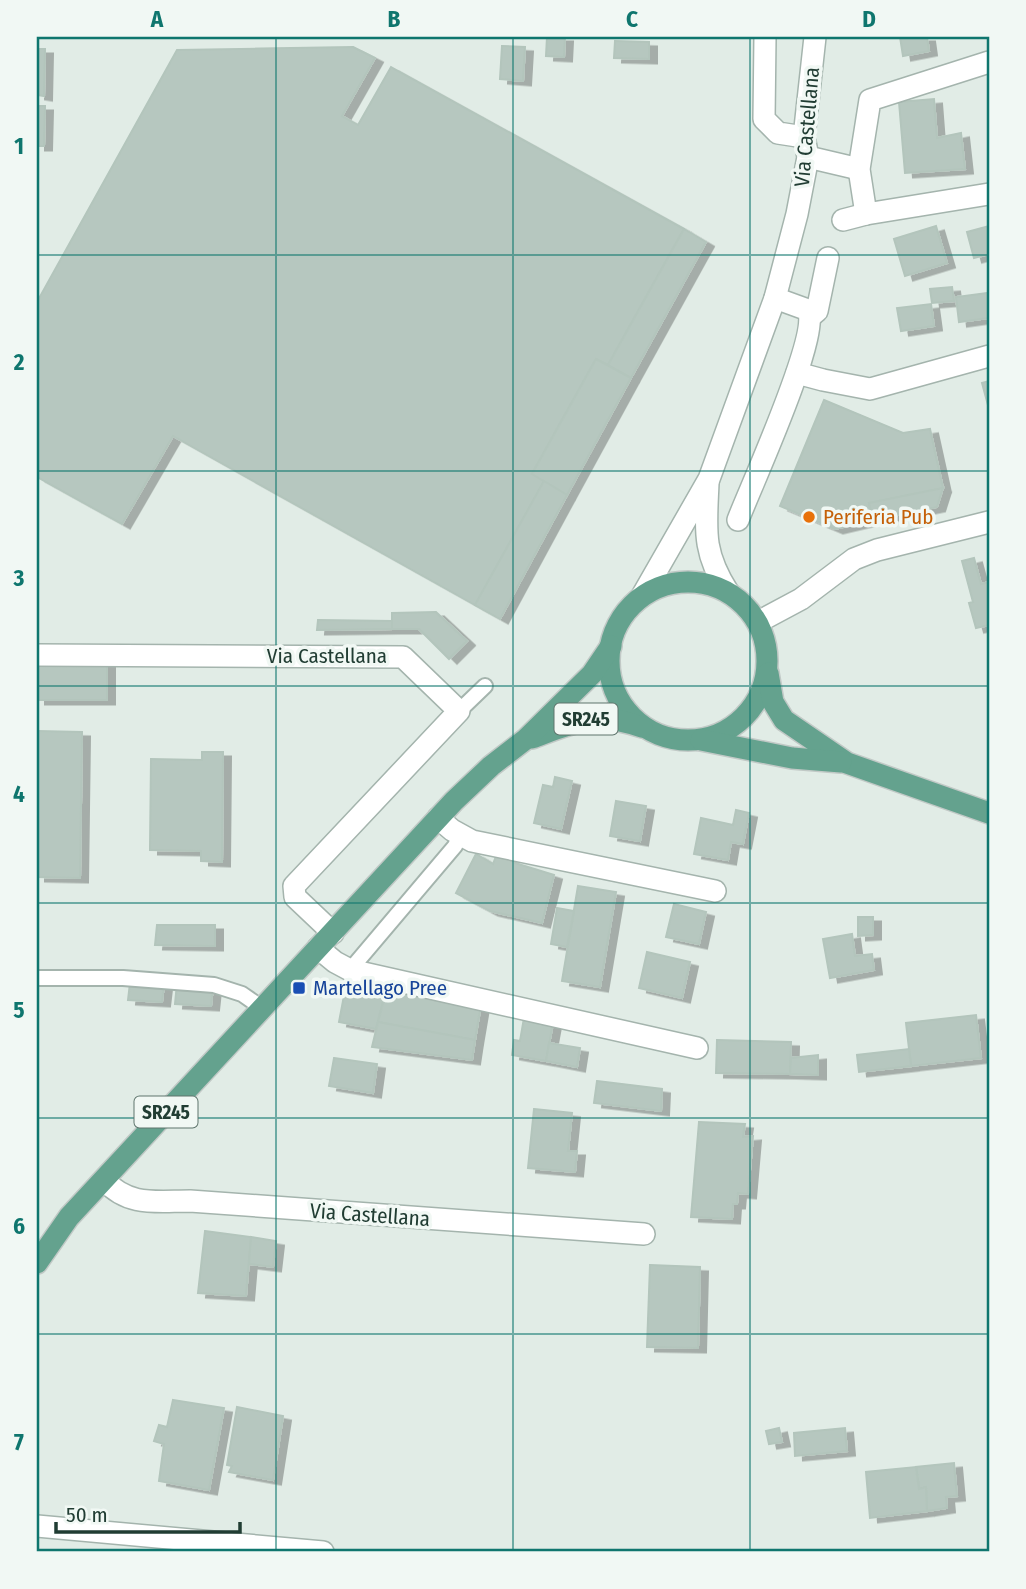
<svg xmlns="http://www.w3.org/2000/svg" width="1026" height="1589" viewBox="0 0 1026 1589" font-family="'Fira Sans Condensed',sans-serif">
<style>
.building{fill:#b6c7bf;stroke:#b3c5bc;stroke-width:2;filter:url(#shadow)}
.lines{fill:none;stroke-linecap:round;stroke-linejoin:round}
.service-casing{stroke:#a4b4ad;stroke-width:18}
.minor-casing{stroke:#a4b4ad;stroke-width:24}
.tertiary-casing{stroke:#a4b4ad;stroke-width:24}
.primary-casing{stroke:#c1c9c6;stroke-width:24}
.service{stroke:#fff;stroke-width:14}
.minor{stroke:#fff;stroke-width:21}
.tertiary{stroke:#fff;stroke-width:21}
.primary{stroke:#64a28e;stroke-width:21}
.grid{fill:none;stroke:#0f766e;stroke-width:2;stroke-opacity:0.55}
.food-dot{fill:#e8710a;stroke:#f1f8f4;stroke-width:2.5}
.transit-dot{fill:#1a4fb4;stroke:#f1f8f4;stroke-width:2.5}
.labels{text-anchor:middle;stroke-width:7;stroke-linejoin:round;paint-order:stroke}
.shield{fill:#f1f8f4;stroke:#5f756d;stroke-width:2}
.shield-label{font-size:19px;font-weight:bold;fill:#213d33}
.street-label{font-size:21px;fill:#213d33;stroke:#f1f8f4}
.food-label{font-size:21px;fill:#c56008;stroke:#f1f8f4;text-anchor:start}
.transit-label{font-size:21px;fill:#164399;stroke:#f1f8f4;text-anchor:start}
.neatline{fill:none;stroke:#0f766e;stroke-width:2.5}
.grid-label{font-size:23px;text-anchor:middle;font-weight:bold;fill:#0f766e}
</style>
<defs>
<filter id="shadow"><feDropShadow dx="8" dy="4.5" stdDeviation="0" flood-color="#0004"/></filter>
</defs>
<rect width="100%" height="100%" fill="#e1ece6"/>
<!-- building -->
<g class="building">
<path d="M547,37h18l-1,20 -18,-1z"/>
<path d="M900,37h27l2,14 -26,5z"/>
<path d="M615,41l34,1v17l-35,-1z"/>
<path d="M502,46l23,1 -2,34 -23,-2z"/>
<path d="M353,47l22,11 -33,58 16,9 33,-58 293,162 -76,136 -12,-6 -64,115 12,7 -69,124 -302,-169 -51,88 -85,-47v-175l140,-252z"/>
<path d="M37,49h8l-1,47 -7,-1z"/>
<path d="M934,99l3,39 24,-5 4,36 -60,4 -6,-71z"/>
<path d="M37,106h8l-1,40h-7z"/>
<path d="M936,226l11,37 -42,13 -11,-37z"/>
<path d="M989,226v28l-15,4 -7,-26z"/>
<path d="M684,229l22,13 -75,136 -23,-13z"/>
<path d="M952,287l2,14 -22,2 -2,-14z"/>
<path d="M988,293l1,25 -30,4 -3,-25z"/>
<path d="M931,304l3,22 -33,5 -4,-23z"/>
<path d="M596,359l35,19 -64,117 -35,-21z"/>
<path d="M989,381v28l-7,-26z"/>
<path d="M824,400l79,33 27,-4 13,59 -74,15 4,17 -38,9 -55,-23z"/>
<path d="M544,481l23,14 -67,124 -25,-14z"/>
<path d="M943,488l-6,19 -64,13 -4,-17z"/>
<path d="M974,558l7,26 8,-2v43l-13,3 -7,-25 4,-1 -11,-41z"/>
<path d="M436,612l31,29 -18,18 -30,-30h-27v-16z"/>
<path d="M318,620l74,1v8l-75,1z"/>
<rect x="37" y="663" width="70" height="37"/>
<path d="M37,731l45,1 -2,146 -43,-1z"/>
<path d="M202,752h21l-1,110 -21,-1v-10l-51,-1 1,-91 51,1z"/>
<path d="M555,777l17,4 -11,48 -27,-6 9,-38 10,2z"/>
<path d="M616,801l30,5 -6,35 -30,-5z"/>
<path d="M736,810l13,3 -6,31 -12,-2 -3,18 -34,-6 7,-36 32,7z"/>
<path d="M498,851l17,12 39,12 -12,48 -52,-12 -34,-18 20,-39 17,10z"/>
<path d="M578,886l38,6 -16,95 -38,-6z"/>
<path d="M674,904l32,8 -7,32 -33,-7z"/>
<path d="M557,908l17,3 -7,36 -16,-3z"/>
<path d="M858,917h15v18l-15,1z"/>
<path d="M157,925h58v21l-60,-1z"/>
<path d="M852,934l3,22 17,-2 2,16 -44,8 -7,-39z"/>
<path d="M647,952l43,10 -8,36 -43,-10z"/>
<path d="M347,980l40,7 -11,42 -37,-7z"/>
<path d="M130,983l34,2 -2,17 -34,-2z"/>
<path d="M177,983l36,4 -2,19 -36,-2z"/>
<path d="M387,987l94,18 -6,35 -97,-18z"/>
<path d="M976,1015l5,43 -70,8 -5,-43z"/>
<path d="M524,1018l29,5 -7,38 -34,-6 2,-15 6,1z"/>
<path d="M378,1022l97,18 -3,20 -100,-13z"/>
<path d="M717,1040l74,2 -1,32 -74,-1z"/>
<path d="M549,1043l31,5 -3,19 -31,-6z"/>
<path d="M909,1049l2,17 -52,6 -2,-17z"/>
<path d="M818,1055v20l-28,-1 1,-16z"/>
<path d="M334,1058l43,6 -4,29 -44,-7z"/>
<path d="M597,1081l65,8 -1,22 -67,-8z"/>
<path d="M534,1109l38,4 -4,38h9l-2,21 -47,-4z"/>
<path d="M699,1122l46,2 -2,13 10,-1 -5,58 -10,-1 -1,11h-4l-1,15 -41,-2z"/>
<path d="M205,1231l46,6 -5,59 -48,-3z"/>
<path d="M251,1237l25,4 -3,26 -24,-3z"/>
<path d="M650,1265l50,2 -2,81 -51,-1z"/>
<path d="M173,1400l51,8 -15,82 -50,-9 5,-37 -10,-3 5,-16 8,2z"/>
<path d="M237,1407l46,9 -10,64 -44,-8 3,-6 -5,-1z"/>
<path d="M779,1428l3,14 -13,2 -3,-13z"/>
<path d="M845,1428l2,23 -52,5 -1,-23z"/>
<path d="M954,1463l3,33 -11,1 1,11 -20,3 -1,-24 -7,2 -3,-22z"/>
<path d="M916,1467l3,22 7,-2 1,24 -57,7 -4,-46z"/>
</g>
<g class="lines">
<defs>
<g id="service">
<path d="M459,711l26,-25"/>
<path d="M350,970l105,-124 5,-11"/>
<path d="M37,978h86l91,7 28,9 20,14"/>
</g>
<g id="minor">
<path d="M765,37l-1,82 14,14 26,4"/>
<path d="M989,62l-119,38 -11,69 7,45 123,-20"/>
<path d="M808,157l51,12"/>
<path d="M843,220l23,-6"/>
<path d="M811,316l6,-5 11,-53"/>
<path d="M797,373l26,7 47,9 119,-33"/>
<path d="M738,520c13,-34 82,-183 70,-210l-33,-12"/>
<path d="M758,622l43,-23 53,-40 23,-9 112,-28"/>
<path d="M37,655l366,2 56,54 -165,175 1,11 38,36"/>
<path d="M438,818l14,12 20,11 243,50"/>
<path d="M318,948l17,14 15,8 347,78"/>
<path d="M104,1180c25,27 52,21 86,21l454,33"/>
<path d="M37,1526l286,26"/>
</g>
<g id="tertiary">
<path d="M708,483c-2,47 -6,68 20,109"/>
<path d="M642,596l67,-117 66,-181 22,-84 11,-57 -4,-20 11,-100"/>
</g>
<g id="primary">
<circle cx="688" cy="661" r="79"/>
<path d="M768,673l5,29 11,18 63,43 142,50"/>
<path d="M532,738c43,-16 64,-27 110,-11"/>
<path d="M701,740l91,18 49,4"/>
<path d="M37,1263l32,-46 385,-416 37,-35 35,-27 66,-65 19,-28"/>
</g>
</defs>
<!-- service casing -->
<use href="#service" class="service-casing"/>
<!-- minor casing -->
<use href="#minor" class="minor-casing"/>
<!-- tertiary casing -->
<use href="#tertiary" class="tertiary-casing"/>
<!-- primary casing -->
<use href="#primary" class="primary-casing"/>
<!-- service -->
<use href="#service" class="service"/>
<!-- minor -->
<use href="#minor" class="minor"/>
<!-- tertiary -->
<use href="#tertiary" class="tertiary"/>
<!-- primary -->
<use href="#primary" class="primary"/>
</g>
<!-- grid -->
<path class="grid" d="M276,37v1515M513,37v1515M750,37v1515M37,255h952M37,471h952M37,686h952M37,903h952M37,1118h952M37,1334h952"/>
<!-- markers -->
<circle class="food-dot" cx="809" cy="517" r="7"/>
<rect class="transit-dot" x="292" y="981" width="14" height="14" rx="3.5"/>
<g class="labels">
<!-- shield labels -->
<g class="shield">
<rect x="554.5" y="703.5" width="63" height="31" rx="5"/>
<rect x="134.5" y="1096.5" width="63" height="31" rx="5"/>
</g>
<g class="shield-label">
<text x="586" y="726">SR245</text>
<text x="166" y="1119">SR245</text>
</g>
<!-- street labels -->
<g class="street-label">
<text transform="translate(807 127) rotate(-85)" y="7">Via Castellana</text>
<text x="327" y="663">Via Castellana</text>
<text transform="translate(370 1215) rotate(4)" y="7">Via Castellana</text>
</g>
<!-- food labels -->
<g class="food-label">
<text x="823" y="524">Periferia Pub</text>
</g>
<!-- transit labels -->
<g class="transit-label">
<text x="313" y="995">Martellago Pree</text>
</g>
</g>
<!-- border -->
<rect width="1026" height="1589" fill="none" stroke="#f1f8f4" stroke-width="77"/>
<!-- scale -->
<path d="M56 1522v10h184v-10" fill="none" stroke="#213d33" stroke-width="3.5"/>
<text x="66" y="1522" font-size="21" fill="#213d33" stroke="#f1f8f4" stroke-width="5" paint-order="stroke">50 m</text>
<rect x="38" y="38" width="950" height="1512" class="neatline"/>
<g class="grid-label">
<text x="157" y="27">A</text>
<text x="394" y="27">B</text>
<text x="632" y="27">C</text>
<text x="869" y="27">D</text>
<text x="19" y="154">1</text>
<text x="19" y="370">2</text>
<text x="19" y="586">3</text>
<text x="19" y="802">4</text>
<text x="19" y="1018">5</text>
<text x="19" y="1234">6</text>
<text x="19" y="1450">7</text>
</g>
</svg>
